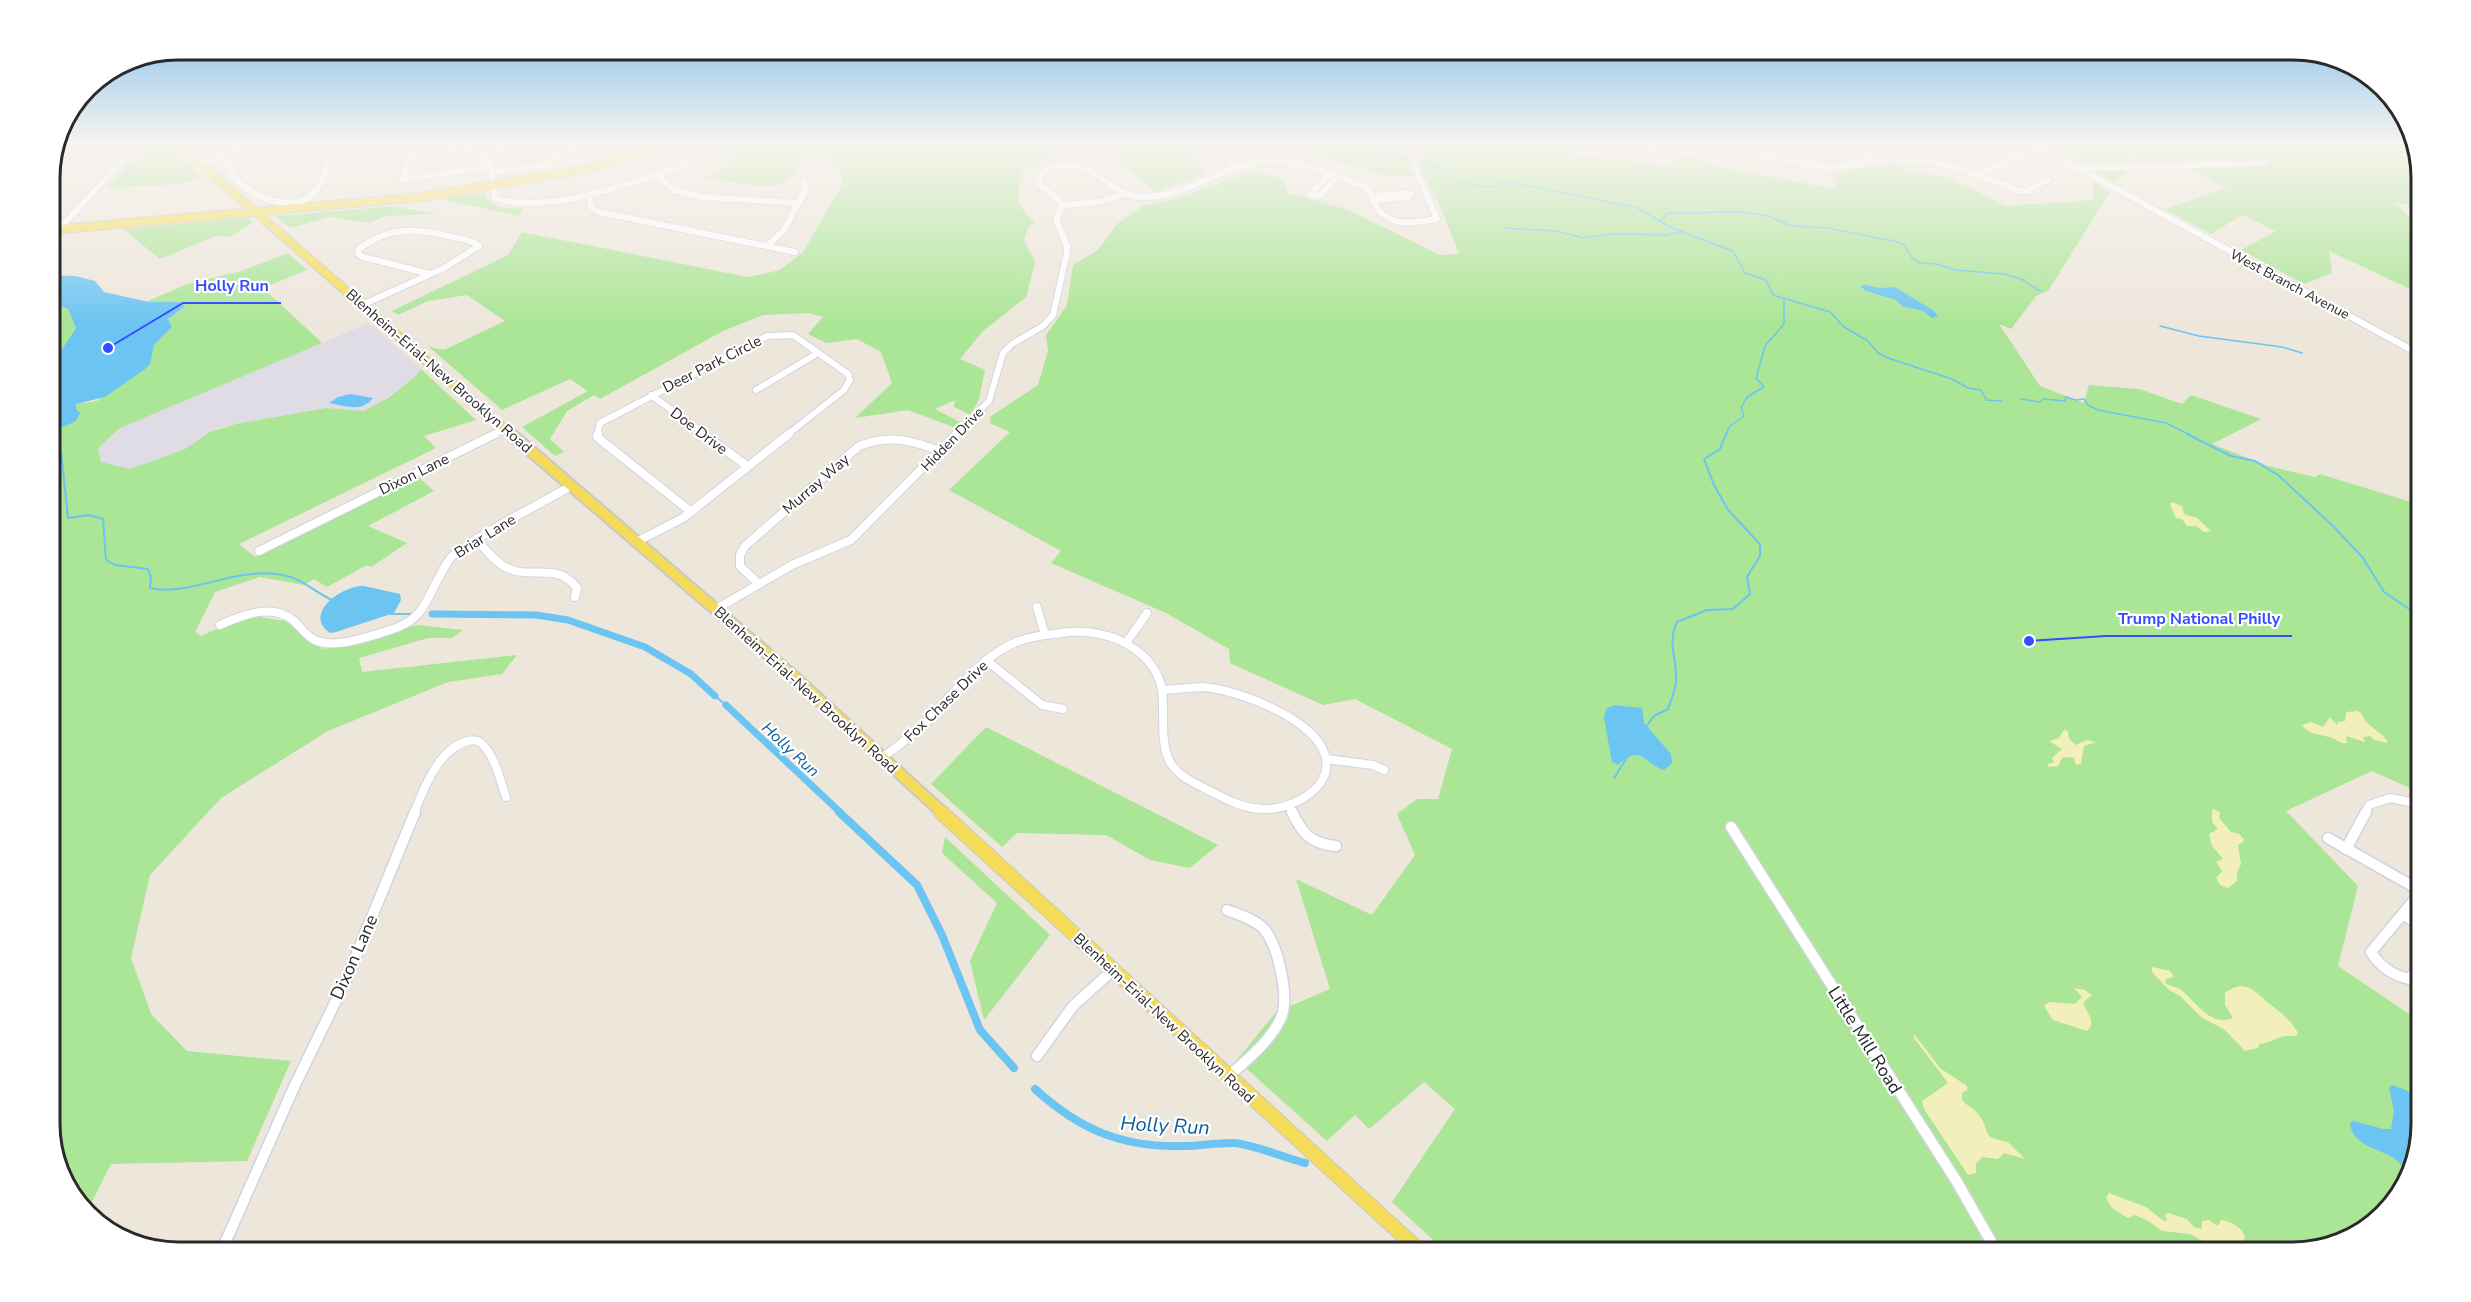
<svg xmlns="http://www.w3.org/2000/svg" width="2471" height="1302" viewBox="0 0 2471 1302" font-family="'Nunito Sans',sans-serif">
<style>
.industrial{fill:#dfdce5}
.green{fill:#abe596}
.sand{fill:#f3efbd}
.water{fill:#6bc4f2}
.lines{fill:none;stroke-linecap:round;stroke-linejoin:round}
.stream-far1{stroke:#6bc4f2;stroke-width:1.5}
.stream{stroke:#6bc4f2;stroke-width:2}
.canal-far1{stroke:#6bc4f2;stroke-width:7}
.canal{stroke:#6bc4f2;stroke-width:8}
.minor-far2-casing{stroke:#d1d3e3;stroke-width:8}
.minor-far1-casing{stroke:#d1d3e3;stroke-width:10}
.minor-casing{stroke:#d1d3e3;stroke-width:13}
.major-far2-casing{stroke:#c8c8c8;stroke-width:10}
.major-far1-casing{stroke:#c8c8c8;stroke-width:14}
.major-casing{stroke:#c8c8c8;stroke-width:16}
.minor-far2{stroke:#fff;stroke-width:6}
.minor-far1{stroke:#fff;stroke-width:8}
.minor{stroke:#fff;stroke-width:10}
.major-far2{stroke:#f5dc58;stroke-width:8}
.major-far1{stroke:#f5dc58;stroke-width:10}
.major{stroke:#f5dc58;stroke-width:14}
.labels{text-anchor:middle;stroke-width:4.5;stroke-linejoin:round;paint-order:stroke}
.far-street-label{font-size:14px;fill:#2a2a2a;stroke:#fff}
.street-label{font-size:15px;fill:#2a2a2a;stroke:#fff}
.water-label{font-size:16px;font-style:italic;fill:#09609f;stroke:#fff}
.near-street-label{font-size:18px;fill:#2a2a2a;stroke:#fff}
.near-water-label{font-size:20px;font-style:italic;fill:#09609f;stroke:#fff}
.rim{fill:none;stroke:#2a2a2a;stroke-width:3}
.leader{fill:none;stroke:#364cff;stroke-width:2}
.callout-dot{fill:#364cff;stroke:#fff;stroke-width:2}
.callout-label{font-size:16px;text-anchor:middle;font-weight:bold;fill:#364cff;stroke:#fff;stroke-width:4.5;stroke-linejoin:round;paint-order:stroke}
</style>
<rect width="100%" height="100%" fill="#ede6db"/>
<!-- industrial -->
<path class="industrial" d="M369,323l52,46 -5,7 -39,29 -13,6 -38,-3 -106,19 -35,22 -56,20 -28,-7 -3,-14 22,-20z"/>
<!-- green -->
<g class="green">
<path d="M694,143h352l6,14 -11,8 -17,3c-8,25 -10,35 10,54l-6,7 -4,11 11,22 -9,35 -44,35 -22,27 25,11 -6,29 -8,16 -17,-8 1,-7 -20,9 25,13 -4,6 -48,-18 -53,8 37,-35 -11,-31 -24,-13 -31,4 -18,-9 15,-17 -14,-4 -46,2 -40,16 -123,68 -6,-4 -27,16 -17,28 14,13 -9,4 -33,-29 66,-36 -18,-12 -68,31 -73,-63 15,3 61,-29 -38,-26 -39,6 -30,14 -6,-4 116,-56 14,-23 226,45 32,-7 23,-18 40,-69 -4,-15h-9l2,-9 -29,-1c-4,6 -8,15 -13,20 -17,16 -63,2 -85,-1l22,-11 5,-9 -13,-6 -31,-4z"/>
<path d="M1081,143h107l16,31 -49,18 -42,-37z"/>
<path d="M1267,143h134l11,33h-24z"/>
<path d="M1408,143h144l7,3 1,5 57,9 15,-2 2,4 39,5 3,-13 19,2 27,12 116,21 -5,-16 65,-10 8,9 43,5 56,29 88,-6v-18l17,10 -62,99 -12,5 -25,33 -12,-5 41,62 44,17 5,-18 50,4 43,15 9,-9 70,24 -49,25 56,22 47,11 5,-3 101,31v288l-49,-22 -86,40 72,75 -20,80 83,56v102l-13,57 -51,54 -64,17h-847l-54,-50 63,-93 -31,-27 -55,47 -14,-14 -28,26 -90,-81 39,-48 54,-23 -34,-110 76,36 43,-60 -18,-41 20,-15h21l14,-50 -97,-50 -32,6 -93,-42 -1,-14 -63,-36 -115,-50 10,-12 -112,-61 61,-58 -20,-9 1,-7 47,-31 10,-34 -2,-16 21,-30 6,-40 25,-15 19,-26 26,-18 35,-8 75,-27 28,7 7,15 61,17 91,45 19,-1 -20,-51 -19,-32 1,-11z"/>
<path d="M2043,143h369l9,27v36l-26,-3 26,26v65l-92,-43 3,22 -28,11 -63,-34 35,-19 -34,-16 -31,19 -46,-25 62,-21 -46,-24 -49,-5 -18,2 12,12 -11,9z"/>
<path d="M169,148l33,29 -19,7 -76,4 32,-35z"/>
<path d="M485,193c5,16 23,16 37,15l-3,8 -79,-17z"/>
<path d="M394,206l42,8 -50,2 -17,7 -39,-6 -40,11 -14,-12z"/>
<path d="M248,218l5,4 -23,15 -14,-1 -56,23 -37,-30z"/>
<path d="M288,253l19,17 -44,18 59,55 -202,85 -22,20 3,14 29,7 55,-20 25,-17 26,-8 90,-16 38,3 24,-13 28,-22 5,-7 55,51 -52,16 12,12 -197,96 16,13 161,-82 18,16 -66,35 39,17 -36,24 -4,-2 -40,22 -13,-8 -10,6 -44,-8 -45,15 -20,40 6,4 47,-21 37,6 37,28 95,-24 46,5 -11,8h-24l-69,20 3,14 155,-17 -15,19 -54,8 -120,49 -107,67 -71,77 -19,83 20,56 36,37 104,10 -44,100 -136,3 -23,46 -17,-15 -21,-62v-703l26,-26 21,-3 52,-37 5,-19 18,-18 -4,-8 16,-13 -38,-4 41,-18 51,-12z"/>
<path d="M50,303l18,6 8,19 -26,39v-20l3,-1 8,-17 -11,-5z"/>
<path d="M986,727l232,118 -28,23 -40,-8 -44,-25 -89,-2 -15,14 -71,-63z"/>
<path d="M945,837l105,98 -66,85 -14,-59 27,-58 -55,-50z"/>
</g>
<!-- sand -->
<g class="sand">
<path d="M2172,502l10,4 2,8 13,4 14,13 -7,1 -8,-6h-9l-5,-7 -6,-1 -6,-14z"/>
<path d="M2357,711l4,2c8,17 23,19 27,30l-14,-3 -4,-4 -7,1 2,5 -19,-6 1,7c-8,1 -11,-5 -18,-6 -11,-3 -19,-2 -27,-12l9,-3 12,5 7,-10 7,8v-3l8,-1 1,-9z"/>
<path d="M2064,730l4,1 1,8 7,6 11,-5 9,2 -12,4 -3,18 -5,1 -2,-7 -11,-1 -5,9 -10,1 1,-4h5l-2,-5 10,-9 -13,-8 10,-3z"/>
<path d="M2212,809l8,3 -1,6 12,14 8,2 5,5 -1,3 -5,3 3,19 -4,9v8l-9,7 -8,-3 -4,-7 6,-7 -6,-9 7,-3 -11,-13 -3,-12 9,-5 -6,-7z"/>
<path d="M2152,967l18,4 4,6 -9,2 1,5c5,2 10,3 14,5 15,11 30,39 53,29l-8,-13v-12c22,-16 30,0 46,12 10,8 21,16 27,28l-2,3c-17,-2 -22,7 -37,8l-1,4 -13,3 -20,-21 -24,-13 -21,-21 -12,-7 -16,-17z"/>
<path d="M2074,988l11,2 7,5 -9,8c4,11 14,18 4,28l-34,-11 -9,-14 5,-4 26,2 7,-7z"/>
<path d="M1914,1034l26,34 27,18v4l-5,3v7c5,6 12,8 16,14 15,18 0,23 30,28l17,17 -21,-6 -6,6 -16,-2 -6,7v9l-8,2 -44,-66 -2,-8 26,-18 -34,-45z"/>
<path d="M2109,1193l37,14 18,14h3l-2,-7 3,-1 19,6 7,8 8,2v-8l7,-1 9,6 3,-6c10,1 24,9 24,19l-10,7 -30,-4 -15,-8 -28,-3 -12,-9 -15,-7 -7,3 -16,-10 -6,-10z"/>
</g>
<!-- water -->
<g class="water">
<path d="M50,275l25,1 20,5 9,11 45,10h31l5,4 -17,13 4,8 -18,18 -4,19 -5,5 -40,28 -29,7v5l4,4 -4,8 -26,12v-66l26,-39 -8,-19 -18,-6z"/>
<path d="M1865,285l16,3 14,-1 39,24 4,5 -6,2 -9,-7 -21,-5 -6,-6 -30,-9 -6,-5z"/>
<path d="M350,394l23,4c-12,15 -27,8 -44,5l9,-6z"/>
<path d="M364,586l36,8 1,6 -7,13 -58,19 -6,1c-28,-19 12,-48 34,-47z"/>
<path d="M1614,705l28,3 2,15 27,31 1,9 -8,7c-19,-5 -22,-28 -46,-5l-6,-3 -8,-44 2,-9z"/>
<path d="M2392,1085l14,5 15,12v22l-11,50c-6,-5 -11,-13 -18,-17 -15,-9 -40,-12 -42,-34l4,-2 29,8h8l3,-18 -5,-23z"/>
</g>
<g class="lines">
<!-- stream-far1 -->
<g class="stream-far1">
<path d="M1352,143l12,7 45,10"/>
<path d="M1415,160c19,1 30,16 47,22 9,3 25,7 34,4 5,-2 7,-4 13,-4l129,26 34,20 61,23 12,22 21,7 7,15 57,17 14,15 24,14 10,12 10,5 64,21 16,9 13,2 5,10 16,1"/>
<path d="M1661,221l6,-8 76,-1 25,4 23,10 36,2 71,14 6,3 9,14 8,4 16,1 18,6 49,4 17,5 19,12"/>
<path d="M1503,228l53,3 27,7 31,-4 52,1 15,-3"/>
<path d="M2160,326l39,10 83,11 20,6"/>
<path d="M2021,399l19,3 4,-3 21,2 1,-4 10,3 8,-1 4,6 10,5 68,13 24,12"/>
<path d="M50,430l3,5"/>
<path d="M1726,435l3,-8 15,-11 -3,-8 6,-11 17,-10 -8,-9 9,-32 19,-22v-24"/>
</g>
<!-- stream -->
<g class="stream">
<path d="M52,434l9,17 7,67 21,-3 14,4 3,41 9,5 33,4 3,8 -1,11c40,9 86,-22 133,-13 18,3 32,17 49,25"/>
<path d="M2187,434l44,22 24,5 23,14 54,50 31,33 21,34 37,25"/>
<path d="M391,614h19"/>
<path d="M715,696l11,9"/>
<path d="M1645,728l9,-12 14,-7c3,-9 8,-19 8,-29 1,-21 -9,-37 1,-58l30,-12 26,-1 17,-15 -3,-17 13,-21v-12l-32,-34 -14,-25 -10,-26 16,-10 6,-15"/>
<path d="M1614,778l14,-22"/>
</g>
<!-- canal-far1 -->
<g class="canal-far1">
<path d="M432,614l104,1 32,5 77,27 46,27 24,22"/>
<path d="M726,705l115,108"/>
</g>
<!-- canal -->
<g class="canal">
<path d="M839,812l78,73 25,50 38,95 34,38"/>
<path d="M1035,1089c45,41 88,59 149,57 17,0 34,-4 51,-3 24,3 46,14 70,20"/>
</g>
<defs>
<g id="minor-far2">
<path d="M456,143l26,14 9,8 4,33c50,18 143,-17 192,-34"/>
<path d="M1643,143l15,11"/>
<path d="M1849,143l28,18"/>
<path d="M1986,143l29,15"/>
<path d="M2032,143l389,212"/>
<path d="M462,147l-53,8 -6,24 89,-12"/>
<path d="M625,149l3,-6"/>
<path d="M1723,149l106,19 61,-9 42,3 27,6 61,23h7l21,-11"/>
<path d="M1226,152l-1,5 13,13"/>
<path d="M476,153l64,-10"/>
<path d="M221,155c7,8 10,20 18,27 20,19 60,33 79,6 9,-13 10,-31 14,-45"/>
<path d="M200,163l54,-20"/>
<path d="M2078,168l187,-5"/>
<path d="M494,172l50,-7 33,-18 -10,-4"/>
<path d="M657,175l17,15 28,7 97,6"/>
<path d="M1978,175l60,-28"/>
<path d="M1328,176l-19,19 11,1 16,-18"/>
<path d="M588,193l4,15 7,4 196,40"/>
<path d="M1373,196l38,-3 -3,4 -34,3"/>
<path d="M1062,205l38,-3 24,-8"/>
<path d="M50,239l89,-96"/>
<path d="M767,246l17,-16 22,-41 -2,-8"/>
<path d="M362,305l82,-37 35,-22c-7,-6 -17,-7 -26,-9 -35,-9 -65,-11 -94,12l-1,5 5,3 67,17"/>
<path d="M756,390l62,-37"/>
<path d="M651,395l55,40"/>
<path d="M492,435l13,-6"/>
<path d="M597,435l3,-12 167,-87 26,-1 55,39 2,6 -6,10 -57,45"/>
<path d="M955,435l34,-34 14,-48 9,-9 31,-18 10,-11 14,-62v-7l-11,-27 6,-14 -1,-3 -22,-18 -1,-5c5,-9 12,-13 22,-14 38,-4 50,32 83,32 43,0 77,-30 119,-35 34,-4 70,13 102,24 8,7 9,16 15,24 13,18 39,12 58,9l-32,-76"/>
</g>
<g id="minor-far1">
<path d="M598,434l-1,3 93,74"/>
<path d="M704,434l43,32"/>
<path d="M476,539c9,10 19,23 31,29 26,12 49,-7 70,20l-2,9"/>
<path d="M638,541l45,-23 106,-84"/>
<path d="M259,551l236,-117"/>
<path d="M759,584l-19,-18v-11l5,-9 114,-100c30,-12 52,-6 81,5"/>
<path d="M1037,607l8,28"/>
<path d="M716,609l78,-45 57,-24 105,-106"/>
<path d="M220,625c23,-10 51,-22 73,-5 8,7 13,17 24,21 19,7 47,-3 67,-9 42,-12 39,-28 59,-62 3,-6 8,-14 14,-18 33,-24 78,-45 114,-66"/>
<path d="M1126,643l21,-30"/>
<path d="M986,660l56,45 21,4"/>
<path d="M1202,687c35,2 113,32 123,68 10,34 -36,56 -63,54 -18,-1 -33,-8 -48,-16 -17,-9 -38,-16 -46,-35 -8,-21 -3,-46 -6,-68z"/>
<path d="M882,758c13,-10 27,-20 39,-31 30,-29 56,-68 95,-85 14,-6 30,-7 45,-9 20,-3 39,-1 58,7 21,10 39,26 43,50"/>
<path d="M1326,759l47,6 11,5"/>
<path d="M1289,806l3,7"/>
<path d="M414,813c10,-25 25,-65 54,-72 4,-1 9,-1 13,2 14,12 19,37 25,54"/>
<path d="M2365,813l4,-8 21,-7 31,6"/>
</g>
<g id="minor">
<path d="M1292,812c10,21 19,32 44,34"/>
<path d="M1731,827l226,355 40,70"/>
<path d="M2328,838l93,53"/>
<path d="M2346,849l20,-37"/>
<path d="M2421,892l-50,60c9,15 21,23 38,27l12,-15"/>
<path d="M1227,910c12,5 28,9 37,19 14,17 26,68 17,89 -11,24 -35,42 -53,59"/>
<path d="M2403,914l18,12"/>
<path d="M1037,1056l36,-50 40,-36"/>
<path d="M221,1252l74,-167 51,-105 69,-168"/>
</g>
<g id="major-far2">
<path d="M176,143l336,292"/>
<path d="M50,230l371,-33 170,-29 77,-25"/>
</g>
<path id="major-far1" d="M511,434l280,240 152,139"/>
<path id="major" d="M941,812l480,440"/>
</defs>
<!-- minor-far2 casing -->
<use href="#minor-far2" class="minor-far2-casing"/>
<!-- minor-far1 casing -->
<use href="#minor-far1" class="minor-far1-casing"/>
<!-- minor casing -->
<use href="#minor" class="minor-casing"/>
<!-- major-far2 casing -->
<use href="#major-far2" class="major-far2-casing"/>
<!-- major-far1 casing -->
<use href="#major-far1" class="major-far1-casing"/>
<!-- major casing -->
<use href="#major" class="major-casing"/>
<!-- minor-far2 -->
<use href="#minor-far2" class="minor-far2"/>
<!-- minor-far1 -->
<use href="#minor-far1" class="minor-far1"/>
<!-- minor -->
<use href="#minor" class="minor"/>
<!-- major-far2 -->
<use href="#major-far2" class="major-far2"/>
<!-- major-far1 -->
<use href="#major-far1" class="major-far1"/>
<!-- major -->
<use href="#major" class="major"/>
</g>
<!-- sky -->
<linearGradient id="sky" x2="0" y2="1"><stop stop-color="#76baec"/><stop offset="0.44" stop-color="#f7f4ef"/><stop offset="1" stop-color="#f7f4ef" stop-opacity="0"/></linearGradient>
<rect width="2471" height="326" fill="url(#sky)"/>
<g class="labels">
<!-- far-street labels -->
<g class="far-street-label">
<text transform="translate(2290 284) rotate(28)" y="5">West Branch Avenue</text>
<text transform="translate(952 439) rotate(-46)" y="5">Hidden Drive</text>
</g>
<!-- street labels -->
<g class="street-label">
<text transform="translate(712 364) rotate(-27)" y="5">Deer Park Circle</text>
<text transform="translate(439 371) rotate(41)" y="5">Blenheim-Erial-New Brooklyn Road</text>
<text transform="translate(699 431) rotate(37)" y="5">Doe Drive</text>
<text transform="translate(414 474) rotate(-26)" y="5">Dixon Lane</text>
<text transform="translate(816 484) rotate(-41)" y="5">Murray Way</text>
<text transform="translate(485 536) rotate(-32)" y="5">Briar Lane</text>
<text transform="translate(806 690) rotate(42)" y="5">Blenheim-Erial-New Brooklyn Road</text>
<text transform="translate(946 701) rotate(-44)" y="5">Fox Chase Drive</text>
<text transform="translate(1164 1018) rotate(43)" y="5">Blenheim-Erial-New Brooklyn Road</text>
</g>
<!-- water labels -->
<g class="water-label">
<text transform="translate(791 749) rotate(43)" y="6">Holly Run</text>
</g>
<!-- near-street labels -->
<g class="near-street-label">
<text transform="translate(354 957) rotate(-66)" y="6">Dixon Lane</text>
<text transform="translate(1865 1040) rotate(58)" y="6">Little Mill Road</text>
</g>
<!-- near-water labels -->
<g class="near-water-label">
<text transform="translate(1165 1125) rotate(3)" y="7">Holly Run</text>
</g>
</g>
<!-- crop -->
<path d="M0 0H2471V1302H0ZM178 60H2293A118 118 0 0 1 2411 178V1124A118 118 0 0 1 2293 1242H178A118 118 0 0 1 60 1124V178A118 118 0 0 1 178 60Z" fill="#fff" fill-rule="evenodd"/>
<path class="rim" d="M178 60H2293A118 118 0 0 1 2411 178V1124A118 118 0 0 1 2293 1242H178A118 118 0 0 1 60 1124V178A118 118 0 0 1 178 60Z"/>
<!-- callouts -->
<path class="leader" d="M108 348L183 303H281M2029 641L2106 636H2292"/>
<g class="callout-dot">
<circle cx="108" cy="348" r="6"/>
<circle cx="2029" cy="641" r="6"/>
</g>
<g class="callout-label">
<text x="232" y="291">Holly Run</text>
<text x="2199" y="624">Trump National Philly</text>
</g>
</svg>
